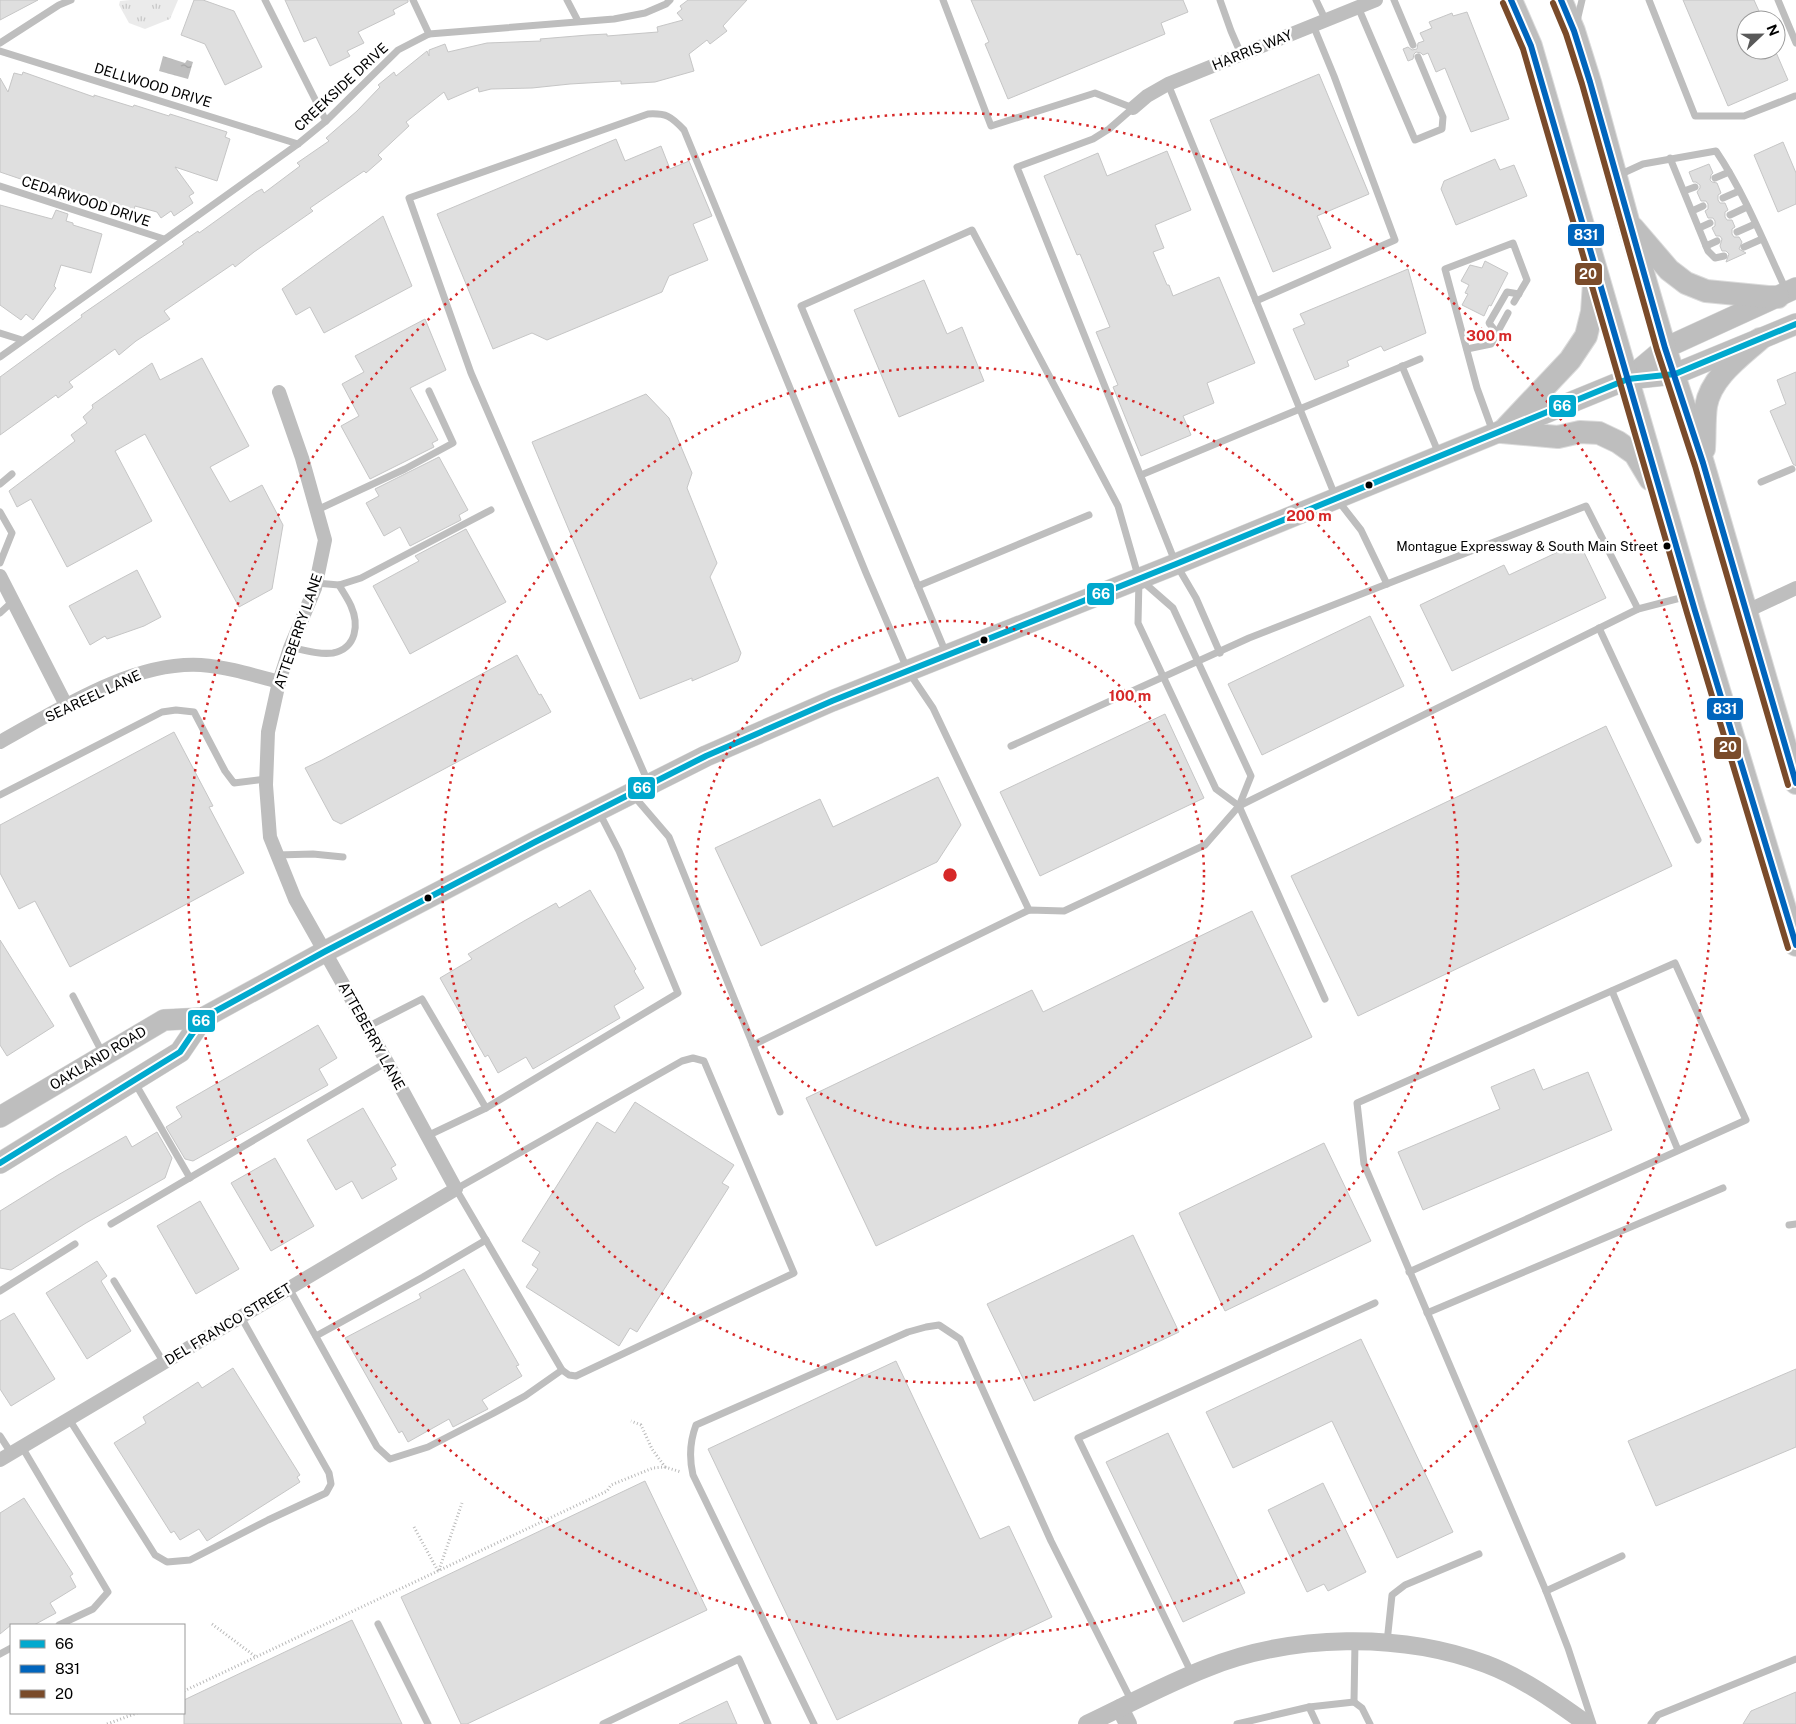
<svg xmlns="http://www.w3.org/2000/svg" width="1796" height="1724" viewBox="0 0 1796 1724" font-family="'Public Sans',sans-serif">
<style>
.park{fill:url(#park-tufts)}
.water{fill:url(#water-ripples)}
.building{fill:#dfdfdf;stroke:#c6c6c6}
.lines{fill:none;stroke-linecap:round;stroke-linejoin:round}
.primary-casing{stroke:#dbdbdb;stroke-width:22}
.trunk-casing{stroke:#dbdbdb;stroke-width:24}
.path{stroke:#b9b9b9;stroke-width:3;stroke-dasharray:1 2.5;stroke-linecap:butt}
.service{stroke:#bebebe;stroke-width:7}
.minor{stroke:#bebebe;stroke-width:14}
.tertiary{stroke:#bebebe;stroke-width:18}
.primary{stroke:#bebebe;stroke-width:21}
.trunk{stroke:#bebebe;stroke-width:22}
.bus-1-casing{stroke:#fff;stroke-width:10}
.bus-2-casing{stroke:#fff;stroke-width:10}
.bus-3-casing{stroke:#fff;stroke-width:10}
.bus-1{stroke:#00a9ce;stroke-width:6}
.bus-2{stroke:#0065bd;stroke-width:6}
.bus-3{stroke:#7a4b2a;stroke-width:6}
.ring{fill:none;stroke:#d62828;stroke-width:2.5;stroke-dasharray:2.5 5}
.bus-dot{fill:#000;stroke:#fff;stroke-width:2}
.labels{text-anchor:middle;stroke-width:5;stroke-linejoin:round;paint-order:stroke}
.bus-label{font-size:13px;fill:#000;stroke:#fff;text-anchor:end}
.street-label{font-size:14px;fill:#000;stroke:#fff}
.centre{fill:#d62828;stroke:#fff;stroke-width:2.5}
.ring-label{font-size:15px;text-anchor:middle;font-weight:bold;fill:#d62828;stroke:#fff;stroke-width:5;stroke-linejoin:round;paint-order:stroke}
.line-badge{stroke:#fff;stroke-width:2}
.badge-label{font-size:14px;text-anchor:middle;font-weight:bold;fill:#fff}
</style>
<defs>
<pattern id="park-tufts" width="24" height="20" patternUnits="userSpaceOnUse" patternTransform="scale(1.25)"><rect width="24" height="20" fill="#ebebeb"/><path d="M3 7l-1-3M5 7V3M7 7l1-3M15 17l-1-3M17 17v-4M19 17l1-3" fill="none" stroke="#c8c8c8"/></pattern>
<pattern id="water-ripples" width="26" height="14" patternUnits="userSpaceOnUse" patternTransform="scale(1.25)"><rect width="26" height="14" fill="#bebebe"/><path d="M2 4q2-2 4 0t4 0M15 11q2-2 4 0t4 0" fill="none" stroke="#a2a2a2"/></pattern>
</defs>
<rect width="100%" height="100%" fill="#fff"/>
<!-- park -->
<path class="park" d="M130,0h48l-8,19 -25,10 -16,-6 -10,-18 1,-4z"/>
<!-- water -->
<path class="water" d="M163,56l22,7 2,-3 6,2 -5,17 -29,-8z"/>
<!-- building -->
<g class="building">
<path d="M0,0h38l-38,20z"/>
<path d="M194,0h9l31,11 28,56 -37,18 -20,-41 -24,-9z"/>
<path d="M285,0h123v2l-15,8 2,4 -37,18 6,11 -17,8 3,5 -20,10 -14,-29 -12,5z"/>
<path d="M688,0h59l-24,26 4,5 -17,13 -3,-4 -18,14 5,17 -39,11 -34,2v-3l-51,3 -38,4 -41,1 -12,3 -1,-5 -30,13 -4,-8 -38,30 3,4 -31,29 4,4 -16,14 -2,-2 -54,37 3,3 -59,41 -19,15 -2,-3 -69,47 6,8 -34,22 -17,14 -4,-6 -46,33 4,5 -15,11 -2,-3 -56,40v-58l82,-60 -1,-2 103,-71 -2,-2 16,-11 1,2 57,-41 6,-3 2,4 36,-27 -3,-3 32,-22 -3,-3 31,-27 23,-24 -2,-2 16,-13 2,4 31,-25 2,5v-6l16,-6 3,8 39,-9 54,-2 -1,-2 48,-4 19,-1v2l51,-4 -1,-5 26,-7 -6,-7 5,-4 -2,-3z"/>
<path d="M971,0h212l5,12 -27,11 4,11 -157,65 -23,-55 4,-2z"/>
<path d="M1683,0h71l9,20h-17v30h29l13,30 -60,26z"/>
<path d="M1467,12l42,107 -38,13 -26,-64 -9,4 -8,-19 -5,2 -2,-2 -5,-1 -2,2 -1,5 -5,2 -5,-12 5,-2 4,3 5,-1 1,-6 6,-2 -4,-8 12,-5 -3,-6 23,-9 1,3z"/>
<path d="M23,72l71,25v-2l39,12 1,-2 35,11 1,-2 57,18 -2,5 5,2 -13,42 -42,-14 19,26 -5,3 4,7 -19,13 -3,-5 -10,7 -4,-6 -22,-6 -2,7 -60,-18 -2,8 -12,-4 2,-5 -5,-1v-2l-56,-19v-94l8,14 6,-19 8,2z"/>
<path d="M1319,74l50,120 -52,22 14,32 -58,24 -63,-152z"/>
<path d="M616,139l9,22 36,-15 9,23 19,-8 23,55 -19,8 15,36 -39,16 -7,16 -115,48 -15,-7 -39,16 -56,-135z"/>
<path d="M1783,142l13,31v31l-18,8 -24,-57z"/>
<path d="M1167,151l24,59 -36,15 9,23 -11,4 14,33h2l4,11 46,-19 36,86 -48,20 7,20 -31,13 8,19 -50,21 -28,-69 5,-2 -22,-53 14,-5 -30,-73 -3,1 -33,-79 54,-23 9,23z"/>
<path d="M1495,159l5,11 14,-5 13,31 -71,29 -15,-36 3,-8z"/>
<path d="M1709,164l4,9 -2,2 -1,5 2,2 5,1 4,10 -3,2v5l2,3h5l3,7 -3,2v5l2,3h5l3,7 -3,2v5l2,3h5l3,5 -3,7 7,4 -20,9 3,-8 -3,-3h-4l-2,-5 2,-7 -2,-3h-4l-4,-8 3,-2v-5l-2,-3h-5l-3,-7 3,-2v-5l-2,-3h-5l-4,-9 3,-4v-3l-4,-3h-3l-4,-10z"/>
<path d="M0,205l52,14 4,-9 12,4 -2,7 7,2v2l29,9 -11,39 -30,-8 -7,21 2,2 -23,32 -7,-6 -5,6 -21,-15z"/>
<path d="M383,216l29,70 -88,47 -14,-26 -14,8 -14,-26z"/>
<path d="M1485,261l23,12 -17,33 -2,-1 -5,11 -22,-11 6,-11 -3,-1 4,-8 -8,-4 9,-16 12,3z"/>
<path d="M1408,269l18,64 -42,18 -3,-5 -34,15 2,5 -34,14 -22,-51 12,-5 -5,-10z"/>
<path d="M924,280l23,54 15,-7 22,54 -85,36 -45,-107z"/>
<path d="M425,319l21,51 -36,18 28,52 -6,3 2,4 -64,32 -29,-53 18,-10 -17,-32 22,-12 -9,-16z"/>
<path d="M202,358l47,88 -39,21 20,35 32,-17 21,40 -11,64 -33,18 -94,-173 -30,17 37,70 -85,46 -36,-68 -14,8 -8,-16 66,-50 -4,-6 16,-12 -4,-6 10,-9 -1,-3 47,-33 13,-9 8,17z"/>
<path d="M1796,372v94l-3,-2 -23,-53 16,-7 -9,-24z"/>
<path d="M646,394l23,24 23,55 -5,15 30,75 -7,14 31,76 -3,8 -46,20v-3l-52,21 -108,-257z"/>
<path d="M439,457l29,53 -9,5 2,5 -51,26 -10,-19 -16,9 -18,-33 13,-7 -4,-7z"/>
<path d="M466,529l40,73 -96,52 -37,-68 46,-25 -4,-5z"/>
<path d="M1579,542l27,56 -154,73 -32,-66 84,-40 5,10z"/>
<path d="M137,570l24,47 -17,9 -37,13 -2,-3 -15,9 -21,-39z"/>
<path d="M1370,616l34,70 -142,69 -34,-71z"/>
<path d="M517,655l22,40 2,-1 10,18 -210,112 -8,-4 -28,-52 17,-8z"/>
<path d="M1165,714l39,84 -164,78 -40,-84z"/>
<path d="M1606,726l66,140 -314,150 -67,-140z"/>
<path d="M174,732l39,74 -4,1 35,66 -174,94 -35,-66 -16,8 -19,-36v-48z"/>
<path d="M938,777l23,48 -24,37 -176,84 -46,-98 105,-49 13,28z"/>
<path d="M590,890l46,79 -2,2 10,17 -30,18 6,12 -87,51 -7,-12 -28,16 -10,-18 -3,2 -45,-79 32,-19 -4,-5 56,-33 32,-18 3,5z"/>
<path d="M1252,911l60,126 -436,209 -70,-148 226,-108 11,22z"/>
<path d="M0,940l54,86 -47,30 -7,-11z"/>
<path d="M318,1025l19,33 -18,11 9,16 -135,76 -8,-2 -19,-32 16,-10 -6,-10z"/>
<path d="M1534,1069l9,21 45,-18 24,58 -189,80 -25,-58 102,-43 -9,-22z"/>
<path d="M635,1102l99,63 -12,18 7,4 -92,145 -7,-4 -11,18 -93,-59 12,-18 -6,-4 8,-13 -18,-11 75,-119 18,11z"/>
<path d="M363,1108l33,57 -5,3 6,11 -35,20 -10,-18 -16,9 -29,-50z"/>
<path d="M157,1132l15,26 -7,20 -79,45 -75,47 -11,-2v-57l58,-36 68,-39 6,11z"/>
<path d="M1324,1143l47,98 -146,70 -46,-98z"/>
<path d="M275,1158l39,68 -43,25 -40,-68z"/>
<path d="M200,1201l39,68 -43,25 -39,-68z"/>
<path d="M1133,1235l46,97 -145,69 -47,-97z"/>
<path d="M97,1261l10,15 -6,5 30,50 -44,28 -41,-66z"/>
<path d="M464,1269l55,96 -3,1 6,10 -40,24 6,9 -35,18 -4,-8 -41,23 -6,-11 -3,2 -54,-95 76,-40 -2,-4z"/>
<path d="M14,1313l41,66 -44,27 -11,-17v-68z"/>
<path d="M1361,1339l92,193 -56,26 -65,-137 -99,47 -27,-56z"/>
<path d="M896,1361l84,178 29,-13 43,91 -215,103 -129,-271z"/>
<path d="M233,1368l67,107 -3,2 3,5 -93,59 -8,-12 -19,11 -6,-9 -3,2 -57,-90 32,-20 -3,-6 55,-35 4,6z"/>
<path d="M1796,1369v78l-140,59 -28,-65z"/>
<path d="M1168,1433l77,160 -62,29 -77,-160z"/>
<path d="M645,1481l62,129 -240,114h-6l-60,-127z"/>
<path d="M1323,1483l43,89 -38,19 -4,-7 -17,8 -39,-82z"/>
<path d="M24,1498l49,76 -3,2 6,11 -26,16 6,10 -22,12h-23l-11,9v-121z"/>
<path d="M352,1620l50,104h-218v-24z"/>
<path d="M1796,1692v32h-53l8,-13z"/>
<path d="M727,1701l10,23h-58z"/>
</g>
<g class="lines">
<defs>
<g id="primary">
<path d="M1628,379l47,-5 121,-50"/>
<path d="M0,1117l164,-97 39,-2 121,-66 211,-110 171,-86 126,-55 344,-137 452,-185 37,-31 131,-60"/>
<path d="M0,1163l180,-111 23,-34"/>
</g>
<g id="trunk">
<path d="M1511,0l20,46 164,565 101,334"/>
<path d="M1561,0l13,31 16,51 38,139 37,127 38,115 93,320"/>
<path d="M1633,228l36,42 17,13 20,8 62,6h10"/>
<path d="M1502,432l68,-72 16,-24 6,-24 2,-29"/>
<path d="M1502,432l56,5 22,-5 19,1 19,9 17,12 15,25"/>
<path d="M1704,449c1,-14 0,-29 2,-43 5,-29 34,-49 54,-67"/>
</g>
</defs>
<!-- primary casing -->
<use href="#primary" class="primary-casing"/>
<!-- trunk casing -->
<use href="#trunk" class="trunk-casing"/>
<!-- path -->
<g class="path">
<path d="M665,1467l16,5"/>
<path d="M414,1527l24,44"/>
<path d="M439,1570l23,-67"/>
<path d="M212,1624l44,33"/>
<path d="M184,1691l423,-200 4,-6 42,-17 12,-1 -13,-18 -11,-24 -10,-4"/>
<path d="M107,1724l30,-11"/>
</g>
<!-- service -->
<g class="service">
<path d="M265,0l61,121"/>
<path d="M413,0l16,34"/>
<path d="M567,0l11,21"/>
<path d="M943,0l48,126 104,-33 38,15 -24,21 -16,10 -76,28 159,397 20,34 24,55"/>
<path d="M1220,0l11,31 10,23"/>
<path d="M1316,0l10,21"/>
<path d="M1394,0l19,45"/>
<path d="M1649,0l46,116h49l51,-20"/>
<path d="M1778,0l18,43"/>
<path d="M1358,7l57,133 27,-11 1,-12 -25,-60"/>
<path d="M1577,21l5,-21"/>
<path d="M0,43l59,-38 12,-5"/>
<path d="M0,51l298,93"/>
<path d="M1168,84l168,414 25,32 26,54"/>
<path d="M1670,158l38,93 7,7 9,-2"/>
<path d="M1619,175l24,-11 73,-13c29,43 48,92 70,139"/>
<path d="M1715,178l14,-6"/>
<path d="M0,186l164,53"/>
<path d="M1684,191l11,-4"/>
<path d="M1723,198l16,-7"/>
<path d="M1692,211l11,-5"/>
<path d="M1730,215l17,-8"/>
<path d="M1699,228l11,-5"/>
<path d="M1737,232l18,-8"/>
<path d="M1706,246l11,-5"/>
<path d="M1744,247l18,-8"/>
<path d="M1256,301l139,-61 -61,-164 -21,-51"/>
<path d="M0,333l22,7"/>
<path d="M1497,333l-8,-10 18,-31 12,2"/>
<path d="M1467,349l24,-5 17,-31"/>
<path d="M0,357l298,-213 28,-23 72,-71 31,-16 185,-15 31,-6 21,-9 4,-4"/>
<path d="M1402,366l37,88"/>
<path d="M1493,432l-16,-44 -32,-119 68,-26 14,37 -13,22"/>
<path d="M1141,475l279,-116"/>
<path d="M1761,482l31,-13"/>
<path d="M0,484l12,-10"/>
<path d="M317,510l88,-41 48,-26 -24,-52"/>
<path d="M0,512l12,21 -12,30"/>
<path d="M1141,580l32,28 78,168 -12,30"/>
<path d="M316,583l23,2 22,-7 130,-68"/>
<path d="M918,586l171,-71"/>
<path d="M0,613l13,-12"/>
<path d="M1599,628l99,212"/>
<path d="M290,647c14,3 29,8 43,6 24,-5 26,-29 18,-47 -3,-7 -8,-14 -12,-21"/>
<path d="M946,653l-145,-347 171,-76 146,276 21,73 -1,44 78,166 23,17 86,193"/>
<path d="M1011,746l238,-108 337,-132 52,103"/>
<path d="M648,782l-177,-409 -62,-175 239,-84c18,-1 23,2 36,16l182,443 42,98 25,37 96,202"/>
<path d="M0,795l162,-83 14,-2 18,2 31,59 9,12 32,-4"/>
<path d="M633,795l36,42 111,275"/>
<path d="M277,855l36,-1 30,3"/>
<path d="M1612,991l66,159"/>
<path d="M73,996l30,58"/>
<path d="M367,1027l55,-28 64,109"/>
<path d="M753,1045l276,-135 35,1 141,-66 34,-39 399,-197 50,-13"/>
<path d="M693,1058l11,3 90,212 -218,103 -7,-1 -7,-5 -106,-181 226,-128z"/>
<path d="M135,1083l55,95"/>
<path d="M427,1136l59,-28 192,-115 -59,-142 -20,-39"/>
<path d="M111,1224l276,-162"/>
<path d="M1789,1225l7,-1"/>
<path d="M1409,1272l337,-152 -71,-157 -318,140 7,61 182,427 22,57 25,76"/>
<path d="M114,1281l50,82"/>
<path d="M289,1288l88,159 13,12 38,-12 64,-33 33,-18 37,-26"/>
<path d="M0,1291l75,-47"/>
<path d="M1427,1313l296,-125"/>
<path d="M316,1336l107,-59 63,-37"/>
<path d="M69,1419l86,136 12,7 23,-2 78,-40 58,-27 5,-9 -2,-11 -88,-156"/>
<path d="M0,1436l11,17"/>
<path d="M22,1447l86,145 -15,17 -34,16"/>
<path d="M1546,1591l76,-35"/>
<path d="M378,1624l50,100"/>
<path d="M1387,1642l5,-47 13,-10 74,-31"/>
<path d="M0,1654l11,-6"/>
<path d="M1192,1674l-114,-236 297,-135"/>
<path d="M1354,1702l1,-60"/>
<path d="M1309,1707l8,17"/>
<path d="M603,1724l136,-65 29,65"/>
<path d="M814,1724l-121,-249c-4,-17 -3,-34 3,-50l212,-93 18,-5 13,-2 21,14 91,202 81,161"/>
<path d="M1237,1724l72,-17 45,-5 8,6 8,16"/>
<path d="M1651,1724l7,-9 138,-56"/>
</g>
<!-- minor -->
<g class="minor">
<path d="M1133,108l14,-12 21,-12 208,-84"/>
<path d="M0,576l66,129"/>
<path d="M1747,611l49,-23"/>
<path d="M0,742c58,-32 132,-81 201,-77 27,2 52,10 78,17"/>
<path d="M0,1460l456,-271 -69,-127 -92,-163 -25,-62 -4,-52 2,-53 11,-50 11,-34 25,-60 10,-48 -23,-82 -23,-66"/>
</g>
<!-- tertiary -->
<g class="tertiary">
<path d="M1120,1708l8,16"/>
<path d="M1087,1724c40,-19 79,-40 120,-56 85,-34 194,-36 279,-4 37,14 69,37 101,60"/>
</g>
<!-- primary -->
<use href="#primary" class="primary"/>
<!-- trunk -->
<use href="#trunk" class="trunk"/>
<defs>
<path id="bus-1" d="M0,1163l180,-111 23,-34 121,-66 211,-110 171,-86 126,-55 344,-137 452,-185 47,-5 121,-50"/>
<g id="bus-2">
<path d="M1511,0l20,46 164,565 101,334"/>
<path d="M1561,0l13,31 16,51 75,266 38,115 93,320"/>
</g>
<g id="bus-3">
<path d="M1503,3l20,46 164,564 101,335"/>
<path d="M1553,3l13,31 16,50 75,266 38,116 93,319"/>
</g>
</defs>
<!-- bus-1 casing -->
<use href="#bus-1" class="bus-1-casing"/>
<!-- bus-2 casing -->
<use href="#bus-2" class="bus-2-casing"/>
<!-- bus-3 casing -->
<use href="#bus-3" class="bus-3-casing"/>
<!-- bus-1 -->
<use href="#bus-1" class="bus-1"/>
<!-- bus-2 -->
<use href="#bus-2" class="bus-2"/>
<!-- bus-3 -->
<use href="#bus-3" class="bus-3"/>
</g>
<!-- distance rings -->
<g class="ring">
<circle cx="950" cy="875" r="254"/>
<circle cx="950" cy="875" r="508"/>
<circle cx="950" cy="875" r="762"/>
</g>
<!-- markers -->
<g class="bus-dot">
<circle cx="1369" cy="485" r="4.5"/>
<circle cx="1667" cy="546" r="4.5"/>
<circle cx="984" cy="640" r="4.5"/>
<circle cx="428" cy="898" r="4.5"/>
</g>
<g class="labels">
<!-- bus labels -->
<g class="bus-label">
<text x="1658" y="551">Montague Expressway &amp; South Main Street</text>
</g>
<!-- street labels -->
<g class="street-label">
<text transform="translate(1252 50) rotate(-22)" y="5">HARRIS WAY</text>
<text transform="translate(153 85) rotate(17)" y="5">DELLWOOD DRIVE</text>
<text transform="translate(341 87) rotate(-43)" y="5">CREEKSIDE DRIVE</text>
<text transform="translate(86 201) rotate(18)" y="5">CEDARWOOD DRIVE</text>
<text transform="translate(298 631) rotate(-71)" y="5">ATTEBERRY LANE</text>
<text transform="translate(93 696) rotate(-25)" y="5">SEAREEL LANE</text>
<text transform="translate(372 1036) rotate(61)" y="5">ATTEBERRY LANE</text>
<text transform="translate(98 1058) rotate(-31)" y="5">OAKLAND ROAD</text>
<text transform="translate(228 1324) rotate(-31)" y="5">DEL FRANCO STREET</text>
</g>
</g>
<circle cx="950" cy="875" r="8" class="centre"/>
<g class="ring-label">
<text x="1489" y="341">300 m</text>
<text x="1309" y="521">200 m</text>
<text x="1130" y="701">100 m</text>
</g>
<g class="line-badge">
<rect x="1567" y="223" width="38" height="24" rx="5" fill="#0065bd"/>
<rect x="1574" y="262" width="29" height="24" rx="5" fill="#7a4b2a"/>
<rect x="1548" y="394" width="29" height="24" rx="5" fill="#00a9ce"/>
<rect x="1086" y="582" width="29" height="24" rx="5" fill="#00a9ce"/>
<rect x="1706" y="697" width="38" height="24" rx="5" fill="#0065bd"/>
<rect x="1713" y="736" width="29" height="24" rx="5" fill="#7a4b2a"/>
<rect x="627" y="776" width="29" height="24" rx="5" fill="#00a9ce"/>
<rect x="187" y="1009" width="29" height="24" rx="5" fill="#00a9ce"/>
</g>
<g class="badge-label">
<text x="1586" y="240">831</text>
<text x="1588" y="279">20</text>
<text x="1562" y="411">66</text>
<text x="1101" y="599">66</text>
<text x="1725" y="714">831</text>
<text x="1728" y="752">20</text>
<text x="642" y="793">66</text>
<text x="201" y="1026">66</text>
</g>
<!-- legend -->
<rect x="10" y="1624" width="175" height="90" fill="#ffffff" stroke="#999999"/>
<rect x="20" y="1640" width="25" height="8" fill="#00a9ce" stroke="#999999"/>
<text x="55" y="1649" font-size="15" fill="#000000">66</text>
<rect x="20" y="1665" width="25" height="8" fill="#0065bd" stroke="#999999"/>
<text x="55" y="1674" font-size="15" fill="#000000">831</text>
<rect x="20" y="1690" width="25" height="8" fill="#7a4b2a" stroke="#999999"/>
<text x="55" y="1699" font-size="15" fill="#000000">20</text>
<!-- north arrow -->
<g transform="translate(1761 35) rotate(68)"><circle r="24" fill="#ffffff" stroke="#999999"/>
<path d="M0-4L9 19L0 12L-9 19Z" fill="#595959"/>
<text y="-8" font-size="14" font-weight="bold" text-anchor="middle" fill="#000000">N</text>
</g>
</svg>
